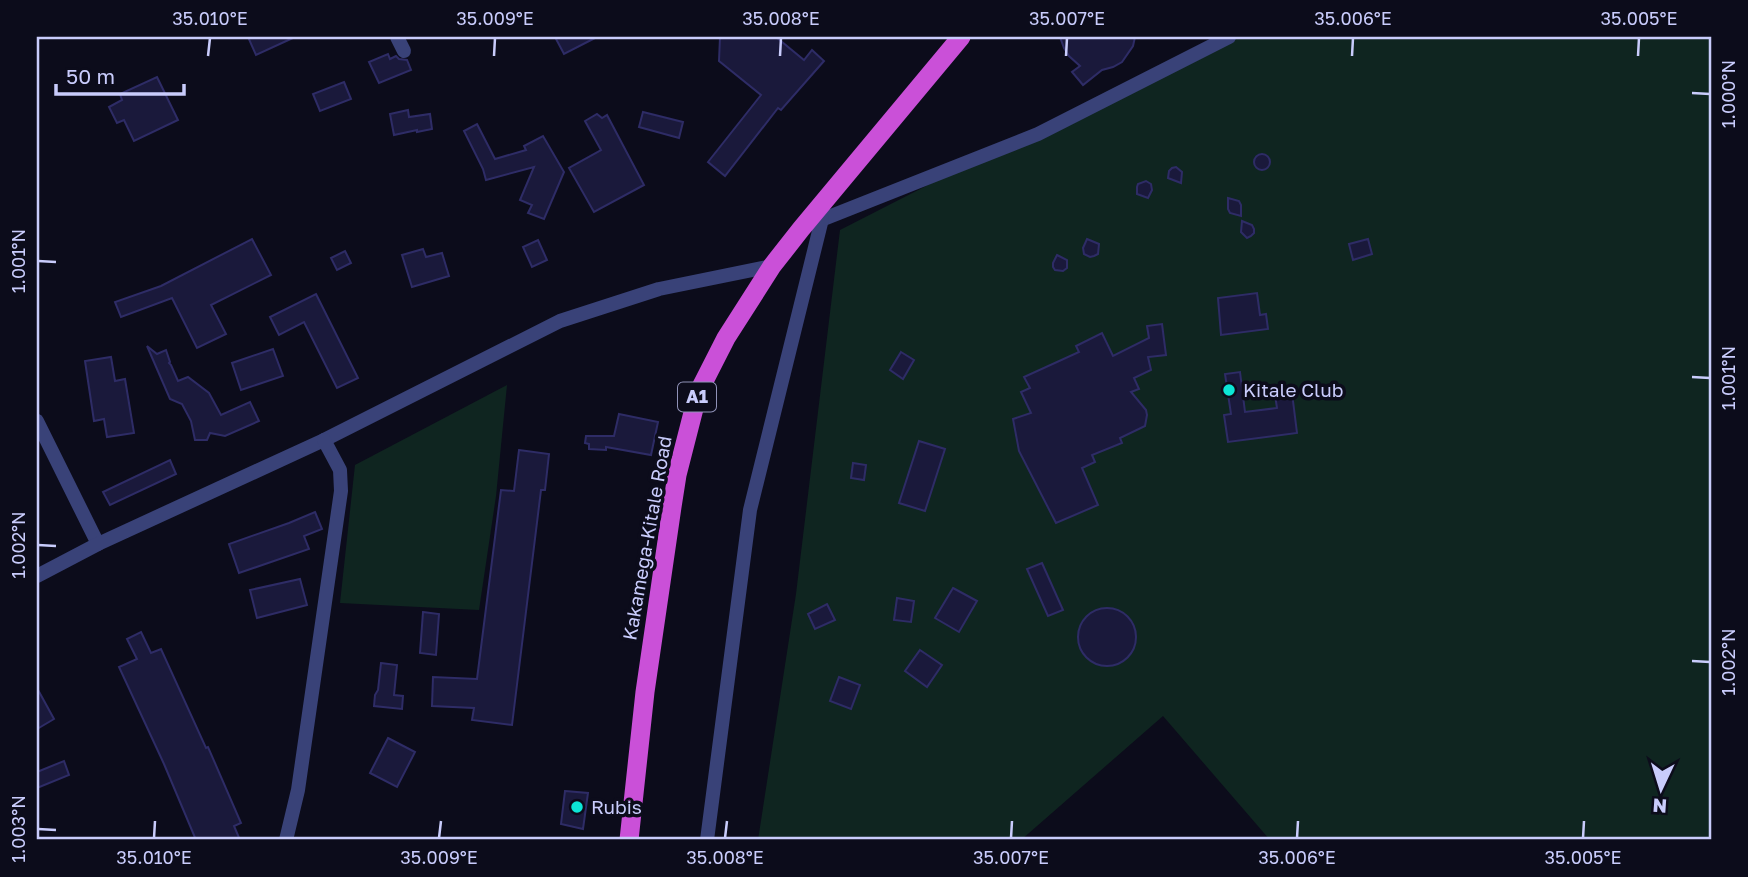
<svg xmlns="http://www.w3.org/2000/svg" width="1748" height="877" viewBox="0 0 1748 877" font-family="'Golos Text',sans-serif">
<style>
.green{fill:#0f2520}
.building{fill:#1a193b;stroke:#2e2c66;stroke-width:2}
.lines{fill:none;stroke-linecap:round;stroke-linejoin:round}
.minor{stroke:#394278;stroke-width:14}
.trunk{stroke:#ca50d8;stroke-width:19}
.ticks{fill:none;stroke:#c9ccfc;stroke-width:2.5}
.poi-dot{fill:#0ce6d6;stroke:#0c0c1b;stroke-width:2.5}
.labels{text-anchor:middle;stroke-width:7;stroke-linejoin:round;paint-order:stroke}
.shield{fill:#0c0c1b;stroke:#9092b8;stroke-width:2}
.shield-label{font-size:18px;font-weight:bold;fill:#c9ccfc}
.poi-label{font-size:19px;fill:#c9ccfc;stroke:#0c0c1b;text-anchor:start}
.street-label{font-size:19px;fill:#c9ccfc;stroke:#0c0c1b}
.neatline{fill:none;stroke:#c9ccfc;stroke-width:2.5}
.ticks-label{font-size:18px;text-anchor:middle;fill:#c9ccfc}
</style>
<rect width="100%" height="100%" fill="#0c0c1b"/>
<!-- green -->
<g class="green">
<path d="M1217,37h494v803h-441l-107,-124 -142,124h-263l38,-246 44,-364z"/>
<path d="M507,385l-11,111 -17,114 -139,-7 15,-138z"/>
</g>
<!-- building -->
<g class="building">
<path d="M248,37h47l-39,18z"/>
<path d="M555,37h42l-33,17z"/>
<path d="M720,37h56l28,23 8,-10 12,11 -43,49 -3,-2 -53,68 -17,-14 53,-67 -42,-34z"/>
<path d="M1060,37h75l-2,9 -11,16 -9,5 -11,3 -19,15 -11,-13 8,-6 -11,-10 -5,-8z"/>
<path d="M388,54l2,5 6,-3 3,3 8,1 4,10 -32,13 -10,-21z"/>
<path d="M157,77l21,43 -44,21 -10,-21 -7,3 -8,-16 13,-7 -2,-6z"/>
<path d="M344,82l7,17 -31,12 -7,-17z"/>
<path d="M408,110l1,7 21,-3 2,15 -15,3v-2l-23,5 -4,-21z"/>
<path d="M643,112l40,10 -4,16 -40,-11z"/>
<path d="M597,114l5,4 5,-3 37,70 -50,27 -25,-44 32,-18 -16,-29z"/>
<path d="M477,124l18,35 31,-9 -2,-4 19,-10 21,36 -20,47 -16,-6 4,-8 -12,-5 14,-33 -48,13 -3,-11 -19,-38z"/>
<circle cx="1262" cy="162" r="8"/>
<path d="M1176,167l6,5 -1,11 -13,-5 1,-7 3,-3z"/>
<path d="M1146,181l5,3 1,6 -4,8 -11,-4v-7l1,-3z"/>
<path d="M1228,198l11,3 2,4v11l-11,-3 -2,-4z"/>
<path d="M1242,221l10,4 2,4v4l-3,3 -4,2 -6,-6z"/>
<path d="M252,239l19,36 -60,30 15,29 -29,14 -25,-50 -51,19 -6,-15 46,-16z"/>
<path d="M1087,239l12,5 -1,10 -4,2 -4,1 -6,-3 -1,-6z"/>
<path d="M1368,239l4,15 -19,6 -4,-16z"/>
<path d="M538,240l9,20 -15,7 -9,-20z"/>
<path d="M423,249l3,8 16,-4 7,23 -37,11 -10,-32z"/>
<path d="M345,251l6,12 -14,7 -6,-12z"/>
<path d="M1057,255l10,5v8l-4,3 -8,-1 -2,-3v-4z"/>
<path d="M1257,293l3,22 6,-1 2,15 -47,6 -3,-37z"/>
<path d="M316,294l42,84 -21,10 -33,-66 -25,13 -9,-18z"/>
<path d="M1162,324l4,31 -18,2 3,13 -17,8 5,11 -8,3 15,18 1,5 -2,11 -25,12 2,5 -30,12 3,7 -13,6 16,37 -42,18 -37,-72 -6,-32 18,-6 -10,-21 9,-4 -6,-11 55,-25 -3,-6 26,-13 11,23 36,-18 -2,-12z"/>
<path d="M147,346l10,8 9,-4 4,12 -1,1 2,2 7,16 10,-4 21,16 12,22 29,-13 9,19 -34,15 -15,-3 -3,7h-12l-4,-19 -9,-17 -12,-5z"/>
<path d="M273,349l10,27 -42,14 -9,-27z"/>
<path d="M901,352l13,8 -11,19 -13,-9z"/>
<path d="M111,357l4,24 10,-2 9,54 -27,4 -3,-18 -10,2 -9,-60z"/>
<path d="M1240,372l5,40 32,-4 -2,-13 17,-2 5,40 -69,9 -4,-27 7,-1 -6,-40z"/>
<path d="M619,414l39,8 -7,33 -45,-8v3l-17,-1v-5l-4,-1 1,-7h28z"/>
<path d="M919,441l26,8 -20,62 -26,-8z"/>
<path d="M519,450l30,4 -4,36h-4l-29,235 -40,-5 2,-12 -42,-2 1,-29 44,2 24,-189 13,1z"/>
<path d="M170,460l6,14 -66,31 -7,-13z"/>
<path d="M853,463l13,2 -2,15 -13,-2z"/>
<path d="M315,512l7,17 -18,7 5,13 -70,24 -10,-29 60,-21z"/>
<path d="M1042,563l21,47 -15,6 -21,-47z"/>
<path d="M300,579l7,26 -50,13 -7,-28z"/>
<path d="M953,588l24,13 -18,31 -24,-14z"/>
<path d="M897,598l17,3 -3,21 -17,-2z"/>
<path d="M827,604l8,16 -20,9 -7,-15z"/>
<circle cx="1107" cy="637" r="29"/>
<path d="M423,612l16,2 -3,41 -16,-2z"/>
<path d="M141,632l10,21 10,-4 45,99 2,-1 33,76 -7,3 6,14h-44l-32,-76 -45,-97 18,-8 -10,-20z"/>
<path d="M920,650l22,15 -15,22 -22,-16z"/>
<path d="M381,663l16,2 -3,30 9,1 -1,13 -28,-3 1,-11 3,-5z"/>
<path d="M839,677l21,8 -9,24 -21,-8z"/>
<path d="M37,688l17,31 -17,10z"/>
<path d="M388,738l27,14 -18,35 -27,-14z"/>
<path d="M64,761l5,14 -32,13v-16z"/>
<path d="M565,791l23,2 -5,36 -22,-5z"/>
</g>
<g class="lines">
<!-- minor -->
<g class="minor">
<path d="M397,37l7,14"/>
<path d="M816,222l222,-88 191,-97"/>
<path d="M37,421l61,123"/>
<path d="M37,576l61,-32 226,-104 236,-119 99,-32 113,-23"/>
<path d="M286,840l12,-50 43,-299 -1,-21 -16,-30"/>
<path d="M707,840l43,-330 72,-291"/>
</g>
<!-- trunk -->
<path class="trunk" d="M629,840l16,-148 27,-185 5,-32 21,-82 28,-55 46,-72 29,-37 160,-192"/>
</g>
<!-- ticks -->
<path class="ticks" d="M208,56l2,-18M494,56l1,-18M780,56l1,-18M1066,56l1,-18M1352,56l1,-18M1638,56l1,-18M1692,93l18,1M38,261l18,1M1692,377l18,1M38,545l18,1M1692,661l18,1M38,829l18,1M154,838l1,-17M439,838l2,-17M725,838l2,-17M1011,838l1,-17M1297,838l1,-17M1583,838l1,-17"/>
<!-- markers -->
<g class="poi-dot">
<circle cx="1229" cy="390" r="7"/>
<circle cx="577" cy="807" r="7"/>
</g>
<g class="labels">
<!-- shield labels -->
<rect class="shield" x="678" y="382.5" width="38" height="29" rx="5"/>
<g class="shield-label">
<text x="697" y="403">A1</text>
</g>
<!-- poi labels -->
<g class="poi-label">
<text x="1243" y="397">Kitale Club</text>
<text x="591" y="814">Rubis</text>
</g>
<!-- street labels -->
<g class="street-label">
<text transform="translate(647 538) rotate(-80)" y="7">Kakamega-Kitale Road</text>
</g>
</g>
<!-- border -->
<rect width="1748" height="877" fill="none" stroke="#0c0c1b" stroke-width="77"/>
<!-- north arrow -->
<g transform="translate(1661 789) rotate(184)" stroke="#0c0c1b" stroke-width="5" paint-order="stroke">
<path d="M0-5L12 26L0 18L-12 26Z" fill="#c9ccfc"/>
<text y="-10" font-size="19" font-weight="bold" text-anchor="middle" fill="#c9ccfc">N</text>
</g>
<!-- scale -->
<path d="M56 84v10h128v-10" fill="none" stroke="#c9ccfc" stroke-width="3.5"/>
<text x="66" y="84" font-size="21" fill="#c9ccfc" stroke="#0c0c1b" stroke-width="5" paint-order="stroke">50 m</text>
<rect x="38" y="38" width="1672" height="800" class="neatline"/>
<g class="ticks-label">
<text x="210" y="25">35.010°E</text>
<text x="495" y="25">35.009°E</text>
<text x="781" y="25">35.008°E</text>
<text x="1067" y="25">35.007°E</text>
<text x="1353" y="25">35.006°E</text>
<text x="1639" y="25">35.005°E</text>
<text transform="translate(1729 94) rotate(-90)" y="6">1.000°N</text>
<text transform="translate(19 261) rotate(-90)" y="6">1.001°N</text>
<text transform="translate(1729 378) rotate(-90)" y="6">1.001°N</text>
<text transform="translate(19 545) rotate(-90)" y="6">1.002°N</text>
<text transform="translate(1729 662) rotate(-90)" y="6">1.002°N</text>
<text transform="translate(19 829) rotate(-90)" y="6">1.003°N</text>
<text x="154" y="864">35.010°E</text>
<text x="439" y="864">35.009°E</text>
<text x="725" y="864">35.008°E</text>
<text x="1011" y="864">35.007°E</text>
<text x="1297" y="864">35.006°E</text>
<text x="1583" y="864">35.005°E</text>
</g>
</svg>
